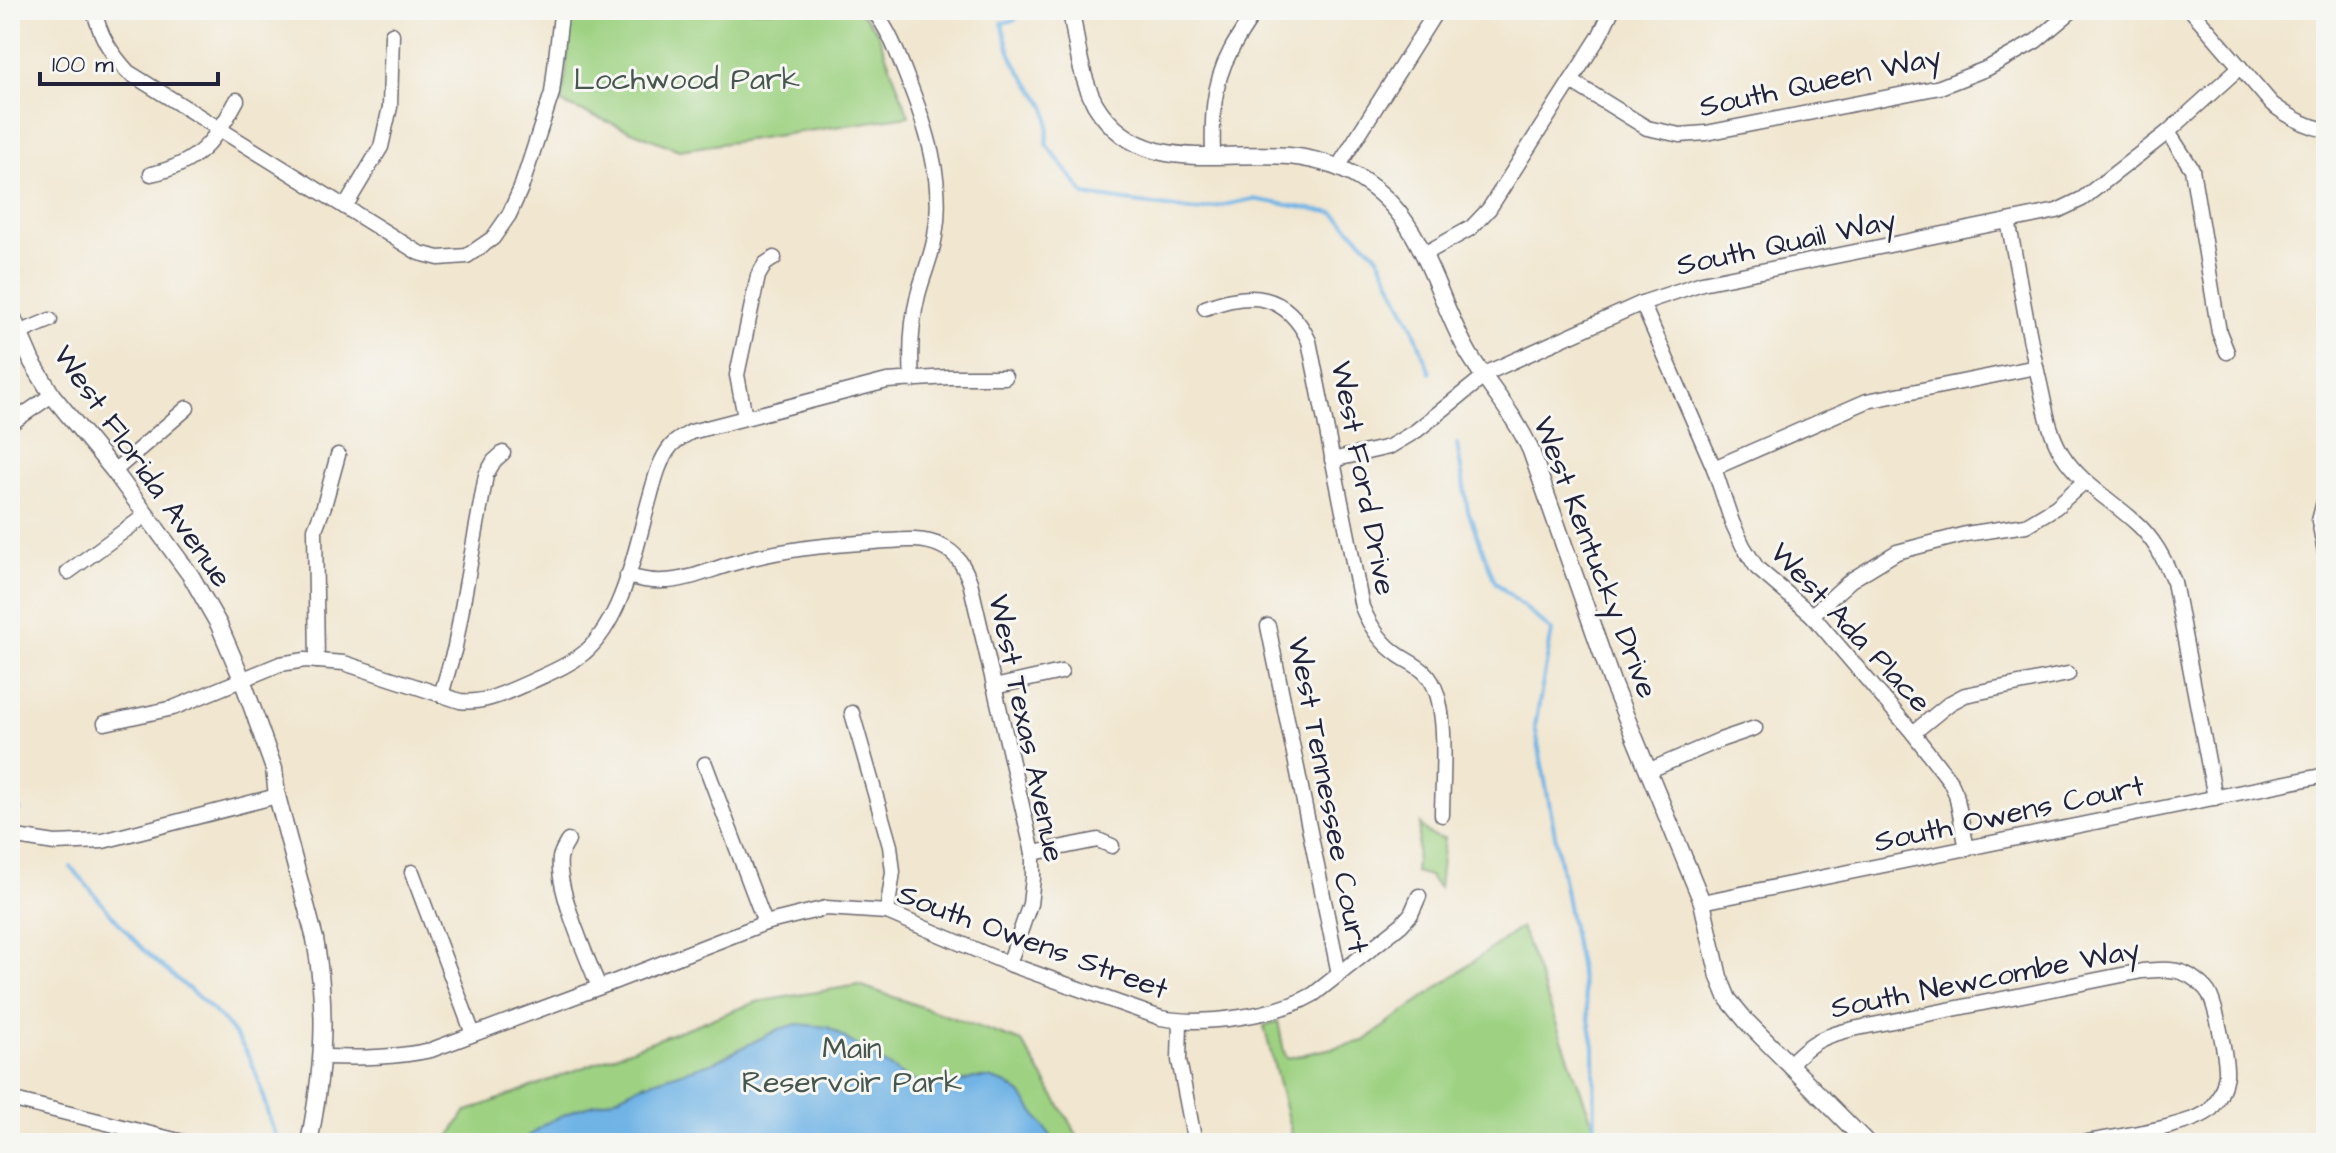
<svg xmlns="http://www.w3.org/2000/svg" width="2336" height="1153" viewBox="0 0 2336 1153" font-family="'Architects Daughter',sans-serif">
<style>
.green{fill:#9ed282;stroke:#607a5e;stroke-width:2}
.water{fill:#70b3e5;stroke:#496a90;stroke-width:2}
.lines{fill:none;stroke-linecap:round;stroke-linejoin:round}
.stream{stroke:#70b3e5;stroke-width:4}
.minor-casing{stroke:#6a676f;stroke-width:17}
.tertiary-casing{stroke:#6a676f;stroke-width:19}
.minor{stroke:#fff;stroke-width:14}
.tertiary{stroke:#fff;stroke-width:16}
.labels{text-anchor:middle;stroke-width:6;stroke-linejoin:round;paint-order:stroke}
.park-label{font-size:30px;fill:#475750;stroke:#f6f6f2}
.street-label{font-size:30px;fill:#22223b;stroke:#f6f6f2}
</style>
<rect width="100%" height="100%" fill="#f6f6f2"/>
<filter id="ink" filterUnits="userSpaceOnUse"><feTurbulence type="fractalNoise" baseFrequency=".0125" numOctaves="2"/><feDisplacementMap in="SourceGraphic" scale="16" xChannelSelector="R" yChannelSelector="G"/><feConvolveMatrix kernelMatrix="1 2 1 2 8 2 1 2 1" color-interpolation-filters="sRGB"/></filter>
<filter id="wash" filterUnits="userSpaceOnUse"><feTurbulence type="fractalNoise" baseFrequency=".006" numOctaves="4" result="noise"/><feDisplacementMap in="SourceGraphic" scale="32" xChannelSelector="R" yChannelSelector="G"/><feGaussianBlur stdDeviation="1.8" result="paint"/><feColorMatrix in="noise" values="0 0 0 0 0 0 0 0 0 0 0 0 0 0 0 0 0 1.4 0 .05"/><feComposite in="paint" operator="in"/></filter>
<g filter="url(#wash)">
<rect width="100%" height="100%" fill="#f1e6cf"/>
<!-- green -->
<g class="green">
<path d="M578,10h280l19,21 32,85 -230,34 -118,-47 5,-28 4,-54z"/>
<path d="M1420,824c5,9 14,14 24,14l-5,50 -10,-12 -14,-4z"/>
<path d="M1521,927l79,216h-306l-30,-117 14,-5 6,31 3,6 77,-17z"/>
<path d="M859,985l163,57 60,101h-636l19,-31 291,-110z"/>
</g>
<!-- water -->
<path class="water" d="M797,1024l31,3 82,53 20,6h18l26,-8h15l18,6 14,10 35,49h-536l26,-20 31,-14 36,-10 28,-14 73,-23 65,-33z"/>
<g class="lines">
<!-- stream -->
<g class="stream">
<path d="M1020,10l-5,10 -13,3c4,16 8,34 18,48 21,32 34,31 26,73l39,51 110,16 58,-12 81,14 44,43 35,71 17,46"/>
<path d="M1457,444l11,67 27,71 57,49 -17,95 59,321 1,96"/>
<path d="M10,798l10,12"/>
<path d="M71,867c26,29 50,61 78,88 33,31 73,55 96,95 16,26 19,59 31,87"/>
</g>
</g>
</g>
<g filter="url(#ink)">
<g class="lines">
<defs>
<g id="minor">
<path d="M94,10c6,26 16,42 34,62l291,181 20,5 28,-2 26,-18 16,-23 12,-27 31,-95 9,-78 3,-5"/>
<path d="M873,10c16,20 24,42 33,65 20,50 39,106 29,161 -3,20 -12,39 -17,59 -7,28 -8,56 -6,85"/>
<path d="M2191,10l81,94c17,13 33,22 54,26"/>
<path d="M1571,81l76,47 33,7 26,-2 234,-46 48,-19 48,-27 37,-31"/>
<path d="M2168,132l24,37 27,163 8,20"/>
<path d="M1213,156c-1,-35 -1,-71 17,-104 7,-14 17,-28 26,-42"/>
<path d="M1338,167l99,-157"/>
<path d="M151,174c47,-10 64,-33 86,-74"/>
<path d="M345,207l36,-60 9,-40 2,-73"/>
<path d="M2008,221c11,54 19,109 32,163 5,23 9,49 22,70 17,28 49,46 72,67 20,17 30,38 40,61l41,216"/>
<path d="M1424,254l47,-26 18,-19 110,-172 13,-27"/>
<path d="M1642,303l72,165 18,54 11,24 14,22 55,47 101,118 37,48 6,13 11,55"/>
<path d="M1205,308c45,-17 81,-16 104,33l53,266c8,19 21,38 38,49 9,6 19,10 26,18 25,25 16,106 16,141"/>
<path d="M19,333l31,-13"/>
<path d="M745,417l-8,-42 21,-99 7,-12 9,-6"/>
<path d="M10,424l42,-29"/>
<path d="M1332,460l57,-13 27,-16 75,-60 151,-68 60,-20 355,-72 25,-12 86,-67 72,-65"/>
<path d="M1714,468l153,-67 169,-34"/>
<path d="M114,471l73,-63"/>
<path d="M2326,494l-7,27 7,36"/>
<path d="M68,572l78,-57"/>
<path d="M627,576c12,3 24,6 36,5 24,0 49,-12 71,-18 47,-14 92,-18 140,-21 21,-1 47,-6 67,4 16,7 23,20 29,36l63,271v25l-3,26 -21,60"/>
<path d="M1812,615l39,-35 46,-28 69,-18 60,-9 30,-18 29,-26"/>
<path d="M1268,626l71,348"/>
<path d="M317,661l-2,-132 9,-23 14,-51"/>
<path d="M994,687l67,-15"/>
<path d="M441,695l14,-48 31,-172 8,-14 9,-8"/>
<path d="M852,713l38,133 3,26 -6,40"/>
<path d="M105,723l68,-15 107,-44 25,-4 39,3 116,38c25,3 47,-9 70,-19 19,-9 38,-16 54,-29 40,-34 52,-107 66,-156 5,-18 9,-36 21,-51 5,-6 13,-10 20,-14l196,-51 62,-4h56"/>
<path d="M1913,733l37,-30 15,-8 103,-21"/>
<path d="M705,764l60,159"/>
<path d="M1650,770l70,-30 35,-12"/>
<path d="M10,836l45,7 48,-2 174,-45"/>
<path d="M568,841c-3,5 -7,11 -8,17 -4,30 27,100 39,129"/>
<path d="M1033,853l65,-13 14,6"/>
<path d="M412,872l61,162"/>
<path d="M1702,902l624,-127"/>
<path d="M1180,1022l-1,38 16,83"/>
<path d="M323,1057c37,1 72,1 108,-7l180,-67 154,-60 61,-15 61,4 122,52 152,54c42,8 116,-2 153,-24l87,-69 10,-11 8,-18"/>
<path d="M1789,1065c21,-23 34,-29 64,-36l289,-58c16,-1 33,-4 48,5 6,4 14,10 18,16 8,12 19,68 18,83 -2,12 -7,25 -15,34 -18,18 -100,28 -128,34"/>
<path d="M10,1099l177,44"/>
</g>
<g id="tertiary">
<path d="M1071,10c5,30 9,66 24,94 44,73 125,46 194,52 29,3 56,11 79,28 58,40 67,112 101,170 20,33 46,61 62,97l82,234 89,217 17,75 9,22 19,23 120,121"/>
<path d="M10,311l22,51 20,33 62,76 77,105 28,49 23,54 32,90 3,27 38,143c13,72 8,133 -6,204"/>
</g>
</defs>
<!-- minor casing -->
<use href="#minor" class="minor-casing"/>
<!-- tertiary casing -->
<use href="#tertiary" class="tertiary-casing"/>
<!-- minor -->
<use href="#minor" class="minor"/>
<!-- tertiary -->
<use href="#tertiary" class="tertiary"/>
</g>
</g>
<g class="labels">
<!-- park labels -->
<g class="park-label">
<text x="687" y="89">Lochwood Park</text>
<text x="852" y="1058">Main<tspan x="852" dy="34">Reservoir Park</tspan></text>
</g>
<!-- street labels -->
<g class="street-label">
<text transform="translate(1820 81) rotate(-12)" y="10">South Queen Way</text>
<text transform="translate(1786 242) rotate(-12)" y="10">South Quail Way</text>
<text transform="translate(143 466) rotate(55)" y="10">West Florida Avenue</text>
<text transform="translate(1364 478) rotate(79)" y="10">West Ford Drive</text>
<text transform="translate(1596 557) rotate(69)" y="10">West Kentucky Drive</text>
<text transform="translate(1851 627) rotate(47)" y="10">West Ada Place</text>
<text transform="translate(1027 728) rotate(78)" y="10">West Texas Avenue</text>
<text transform="translate(1329 795) rotate(79)" y="10">West Tennessee Court</text>
<text transform="translate(2009 813) rotate(-12)" y="10">South Owens Court</text>
<text transform="translate(1033 941) rotate(20)" y="10">South Owens Street</text>
<text transform="translate(1985 978) rotate(-11)" y="10">South Newcombe Way</text>
</g>
</g>
<!-- margin -->
<rect width="2336" height="1153" fill="none" stroke="#f6f6f2" stroke-width="40"/>
<!-- scale -->
<path d="M40 72v12h178v-12" fill="none" stroke="#22223b" stroke-width="4"/>
<text x="52" y="72" font-size="24" fill="#22223b" stroke="#f6f6f2" stroke-width="6" paint-order="stroke">100 m</text>
</svg>
